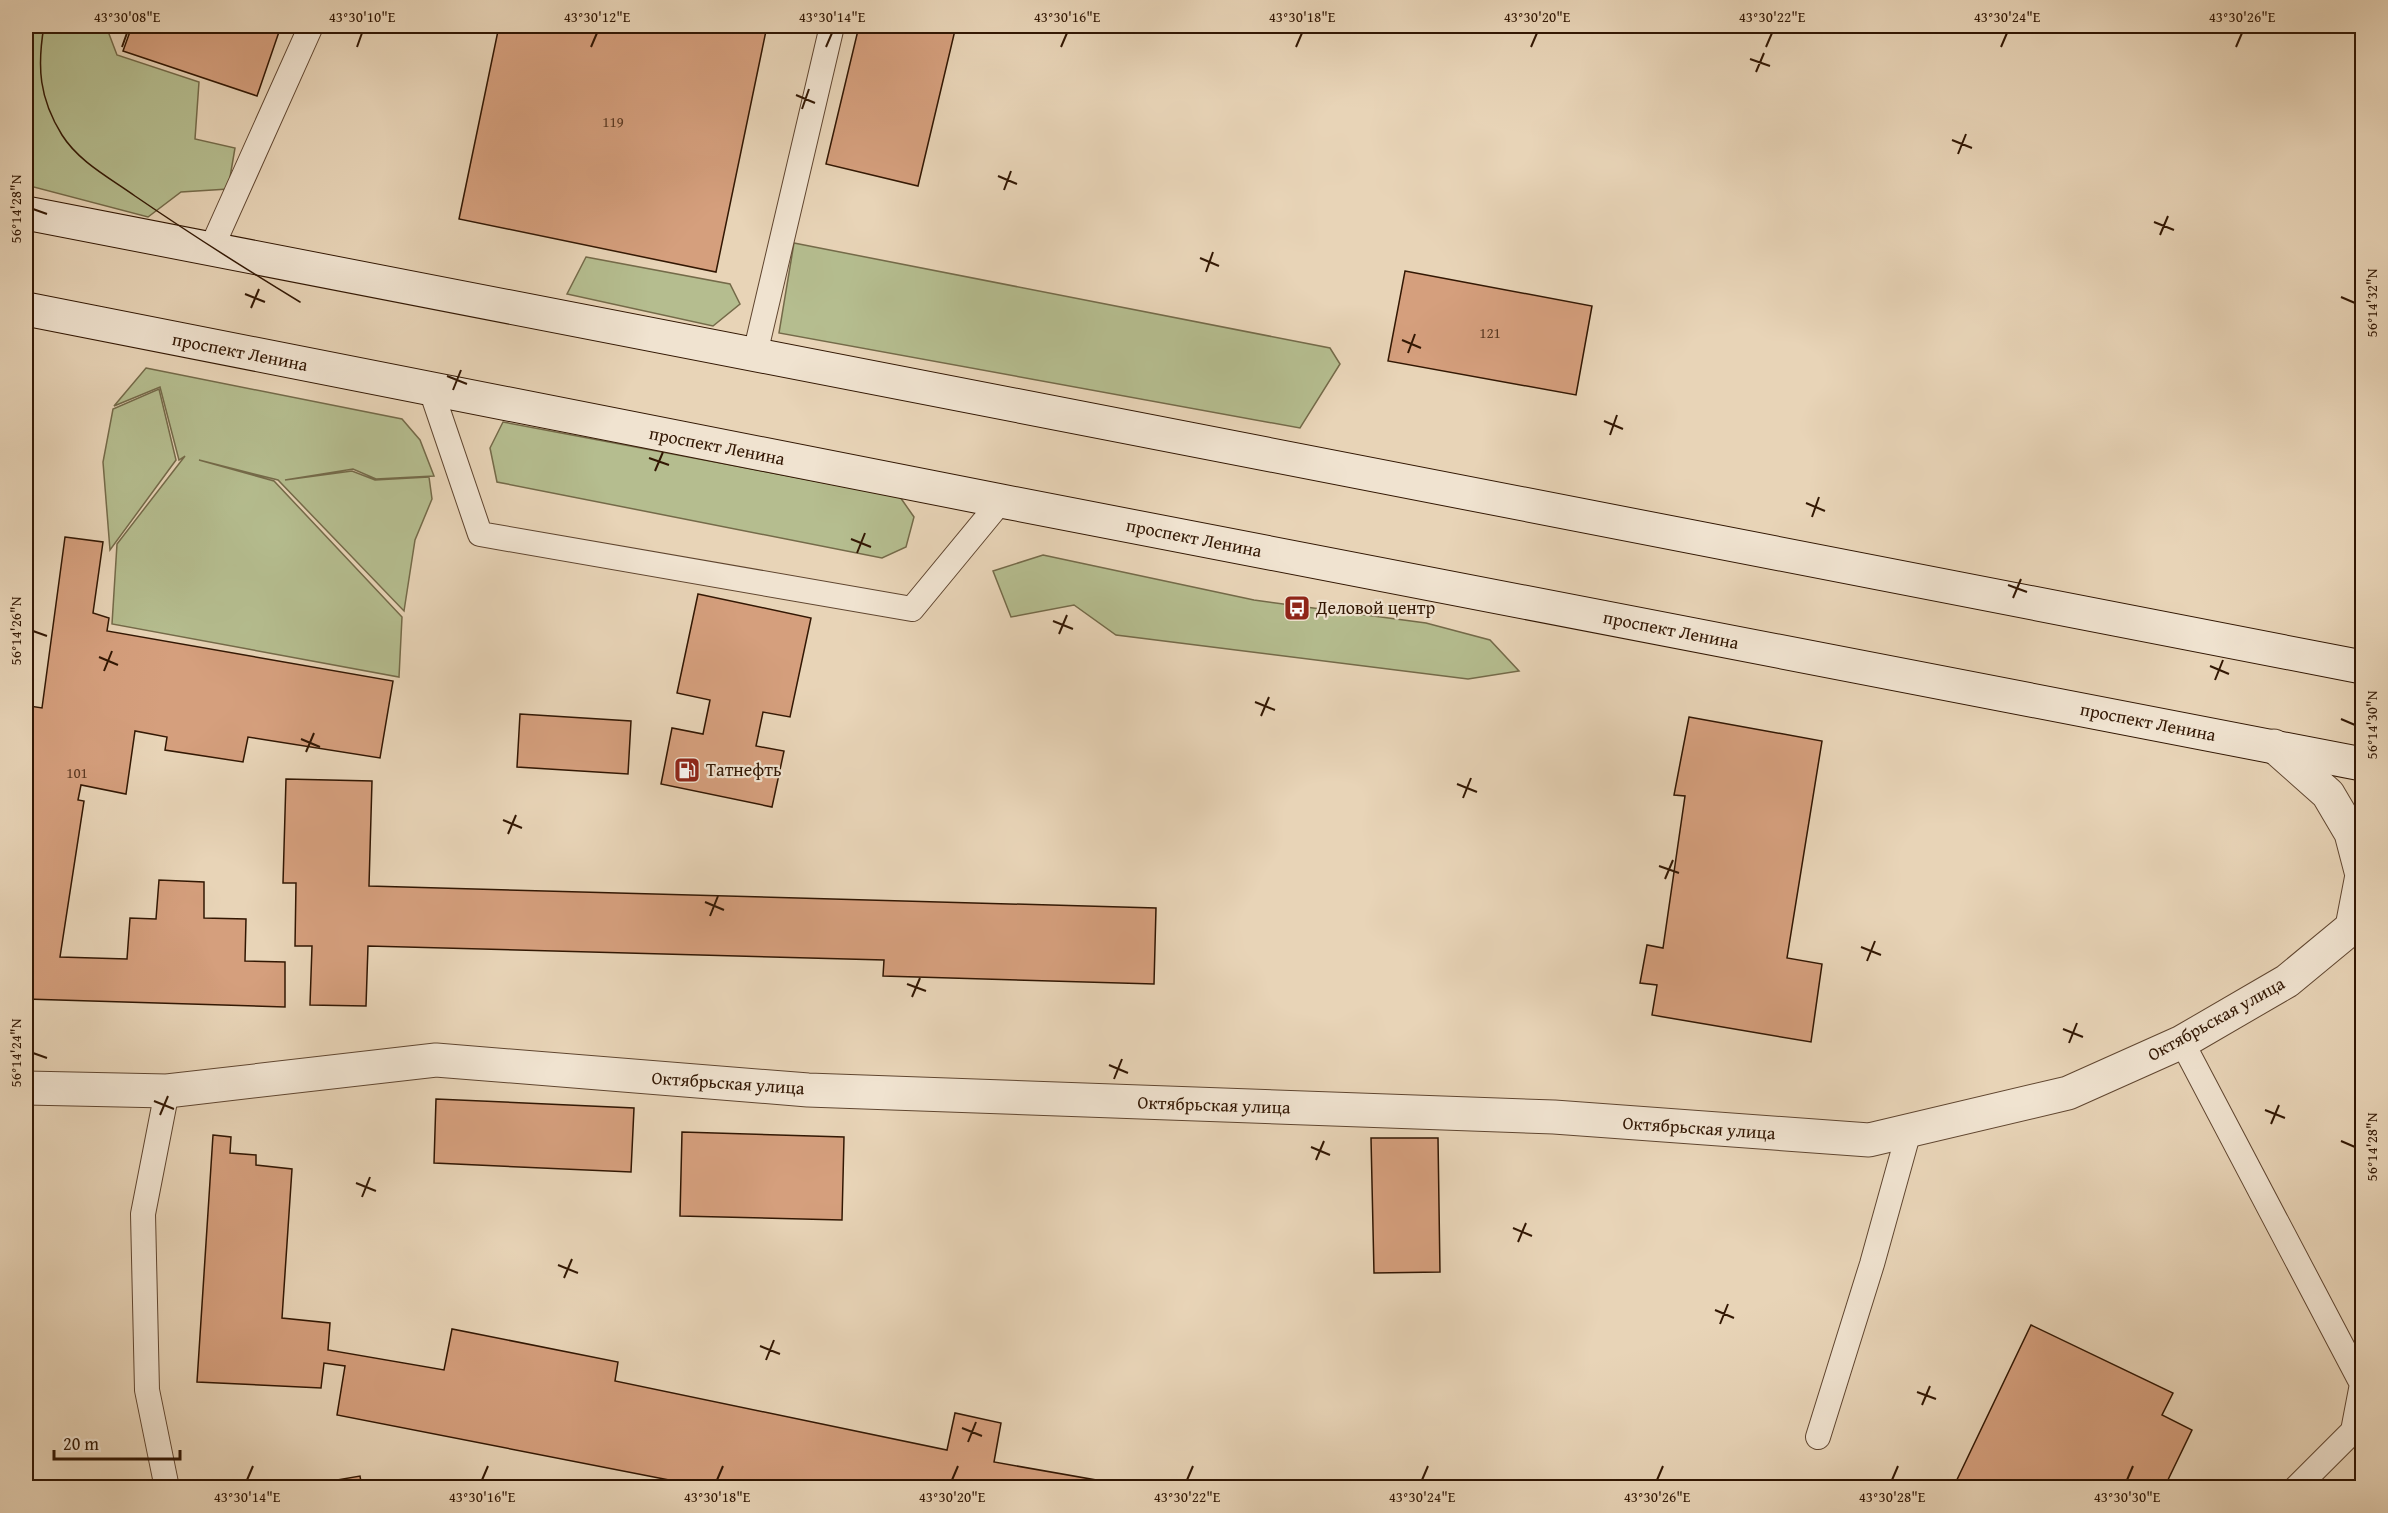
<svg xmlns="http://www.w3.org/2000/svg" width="2388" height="1513" viewBox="0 0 2388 1513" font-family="'Gentium Book Plus',serif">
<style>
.green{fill:#b5bd8f;stroke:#746a49;stroke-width:1.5}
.building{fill:#d59f7d;stroke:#321703;stroke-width:1.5}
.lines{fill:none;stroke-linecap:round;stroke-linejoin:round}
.service-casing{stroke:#604630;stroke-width:26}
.minor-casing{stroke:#604630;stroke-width:35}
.secondary-casing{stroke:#321703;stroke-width:35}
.service{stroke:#f0e3d0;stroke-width:24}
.minor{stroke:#f0e3d0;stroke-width:33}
.secondary{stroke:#f0e3d0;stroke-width:33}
.tram{stroke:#321703;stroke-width:1.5}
.ticks{fill:none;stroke:#321703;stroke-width:2}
.labels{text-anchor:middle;stroke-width:4.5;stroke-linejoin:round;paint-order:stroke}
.number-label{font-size:15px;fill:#5b3922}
.street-label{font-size:18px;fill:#321703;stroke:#f0e3d0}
.poi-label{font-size:18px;fill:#321703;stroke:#f0e3d0;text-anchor:start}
.neatline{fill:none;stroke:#321703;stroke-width:2}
.ticks-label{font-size:15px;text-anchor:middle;fill:#321703}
</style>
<rect width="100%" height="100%" fill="#e8d4b7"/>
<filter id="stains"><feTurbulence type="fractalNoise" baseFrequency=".00333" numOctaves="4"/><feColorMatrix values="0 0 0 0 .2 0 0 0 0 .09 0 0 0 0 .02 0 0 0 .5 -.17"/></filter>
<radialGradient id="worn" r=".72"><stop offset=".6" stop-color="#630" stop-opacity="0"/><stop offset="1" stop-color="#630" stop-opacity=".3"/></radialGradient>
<!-- green -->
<g class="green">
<path d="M26,26h80l11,29 82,27 -4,57 40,9 -7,41 -47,3 -33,25 -122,-32z"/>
<path d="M794,243l536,105 10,16 -40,64 -521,-95z"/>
<path d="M586,257l144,27 10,20 -27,22 -146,-32z"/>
<path d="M146,368l256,51 18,21 14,36 -58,3 -23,-10 -68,11 67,-9 23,9 54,-3 3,22 -17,41 -11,71 -126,-131 -79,-20 75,21 128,136 -3,60 -287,-53 5,-80 68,-88 -6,4 -19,-73 -46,19z"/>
<path d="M159,389l17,71 -66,90 -7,-88 10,-53z"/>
<path d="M503,422l397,75 14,20 -8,30 -24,11 -385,-76 -7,-34z"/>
<path d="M1043,555l211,45 172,23 64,17 29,31 -51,8 -352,-44 -42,-30 -63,12 -18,-46z"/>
</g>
<!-- building -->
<g class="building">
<path d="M132,26h149l-24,70 -134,-45z"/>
<path d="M499,26h268l-51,246 -257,-53z"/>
<path d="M859,26h97l-38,160 -92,-22z"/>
<path d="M1405,271l187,35 -16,89 -188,-34z"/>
<path d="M65,537l38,5 -10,71 16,5 -2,13 286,50 -13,77 -132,-21 -5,25 -78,-12 2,-13 -32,-6 -9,63 -45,-9 -3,15 6,1 -24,156 67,2 3,-41 26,1 3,-39 45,2v36l42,1 -1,42 40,1v45l-259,-8v-257l4,-36 12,2z"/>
<path d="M698,594l113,24 -21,99 -27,-5 -7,34 28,5 -12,56 -111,-23 11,-56 31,6 7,-34 -33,-7z"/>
<path d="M520,714l111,7 -3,53 -111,-7z"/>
<path d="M1689,717l133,24 -35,217 35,6 -11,78 -159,-27 5,-30 -17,-2 7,-38 16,3 22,-152 -11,-1z"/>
<path d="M286,779l86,2 -3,105 787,22 -2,76 -271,-8 1,-16 -516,-14 -2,60 -56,-1 2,-59h-17l1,-63h-13z"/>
<path d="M436,1099l198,9 -3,64 -197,-9z"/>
<path d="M682,1132l162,5 -2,83 -162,-4z"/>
<path d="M213,1135l18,2 -1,16 26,2v10l36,4 -10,149 48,5 -2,27 116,20 8,-41 166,33 -3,19 332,69 8,-37 46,10 -7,39 148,26h-432l-373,-73 8,-49 -21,-3 -3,25 -124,-6z"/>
<path d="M1371,1138h67l2,134 -66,1z"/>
<path d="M2031,1325l142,68 -11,22 30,15 -28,58h-211z"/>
<path d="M360,1476l2,12h-72z"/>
</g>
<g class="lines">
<defs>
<g id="service">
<path d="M211,249l100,-223"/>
<path d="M755,354l77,-328"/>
<path d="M431,390l49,144 432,75 89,-108"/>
<path d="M2182,1042l180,342 -9,47 -57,57"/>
<path d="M1818,1437l54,-173 37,-133"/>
<path d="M167,1488l-20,-98 -4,-176 24,-123"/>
</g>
<g id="minor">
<path d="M2274,746l54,48 23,39 11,42 -10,52"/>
<path d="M26,1088l141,3 269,-31 372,30 746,27 315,23 199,-47 114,-51 105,-61 75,-62"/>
</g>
<g id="secondary">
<path d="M26,213l2336,454"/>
<path d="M26,309l975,192 1361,263"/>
</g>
</defs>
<!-- service casing -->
<use href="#service" class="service-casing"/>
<!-- minor casing -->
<use href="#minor" class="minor-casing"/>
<!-- secondary casing -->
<use href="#secondary" class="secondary-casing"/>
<!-- service -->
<use href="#service" class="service"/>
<!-- minor -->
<use href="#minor" class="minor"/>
<!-- secondary -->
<use href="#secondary" class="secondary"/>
<!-- tram -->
<path class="tram" d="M44,26c-7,41 -5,72 18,109 17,27 48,43 73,61 54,37 109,72 165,106"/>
</g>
<!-- ticks -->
<path class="ticks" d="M122,47l5,-14M357,47l5,-14M591,47l6,-14M826,47l6,-14M1061,47l6,-14M1296,47l6,-14M1531,47l6,-14M1766,47l6,-14M2001,47l6,-14M2236,47l6,-14M1750,59l20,7M1756,72l8,-19M796,95l19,8M802,109l7,-20M1952,140l20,8M1958,154l8,-20M998,176l19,8M1004,190l7,-19M33,209l14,5M2154,222l20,8M2160,235l8,-19M1200,258l19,8M1206,272l7,-20M245,294l20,8M2341,297l14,6M251,308l8,-19M1402,340l19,8M1408,353l7,-19M447,376l20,8M453,390l8,-20M1604,421l19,8M1610,435l7,-20M649,458l20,7M655,471l8,-19M1806,503l19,8M1812,517l7,-20M851,539l20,8M857,553l8,-20M2008,585l19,7M2013,598l8,-19M1053,621l20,8M33,631l14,5M1059,634l8,-19M99,657l19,8M2210,666l19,8M104,671l8,-20M2215,680l8,-20M1255,702l20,8M1261,716l8,-19M2341,719l14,6M301,739l19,8M306,752l8,-19M1457,784l20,8M1463,798l8,-20M503,820l19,8M508,834l8,-19M1659,866l20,7M1665,879l8,-19M705,902l19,8M710,916l8,-20M1861,947l20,8M1867,961l8,-20M907,984l19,7M912,997l8,-19M2063,1029l20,8M2069,1043l8,-20M33,1053l14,5M1109,1065l19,8M1114,1079l8,-20M154,1101l20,8M2265,1110l20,8M160,1115l8,-19M2271,1124l8,-19M2341,1141l14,6M1311,1147l19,8M1316,1160l8,-19M356,1183l20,8M362,1197l8,-20M1513,1228l19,8M1518,1242l8,-19M558,1265l20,8M564,1278l8,-19M1715,1310l19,8M1720,1324l8,-20M760,1346l20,8M766,1360l8,-20M1917,1392l19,7M1922,1405l8,-19M962,1428l20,8M968,1442l8,-20M247,1480l6,-14M482,1480l6,-14M717,1480l6,-14M952,1480l6,-14M1187,1480l6,-14M1422,1480l6,-14M1657,1480l6,-14M1892,1480l6,-14M2127,1480l6,-14"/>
<!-- icons -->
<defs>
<symbol id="bus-square" viewBox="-11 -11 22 22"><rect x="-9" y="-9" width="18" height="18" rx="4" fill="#8f2418" stroke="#f0e3d0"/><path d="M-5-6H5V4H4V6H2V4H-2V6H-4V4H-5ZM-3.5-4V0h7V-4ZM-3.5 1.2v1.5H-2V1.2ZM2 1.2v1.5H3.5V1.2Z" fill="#fff"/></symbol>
<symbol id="fuel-square" viewBox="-11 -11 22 22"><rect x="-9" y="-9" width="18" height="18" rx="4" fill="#8f2418" stroke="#f0e3d0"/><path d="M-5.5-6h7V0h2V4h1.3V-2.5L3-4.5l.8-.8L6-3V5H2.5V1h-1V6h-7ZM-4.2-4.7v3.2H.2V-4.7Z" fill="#fff"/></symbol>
</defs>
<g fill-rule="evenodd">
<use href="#bus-square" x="1282" y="593" width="30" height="30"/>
<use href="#fuel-square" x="672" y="755" width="30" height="30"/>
</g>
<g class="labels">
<!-- number labels -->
<g class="number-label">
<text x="613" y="127">119</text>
<text x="1490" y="338">121</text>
<text x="77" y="778">101</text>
</g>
<!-- street labels -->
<g class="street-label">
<text transform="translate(240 352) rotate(11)" y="6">проспект Ленина</text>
<text transform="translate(717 446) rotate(11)" y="6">проспект Ленина</text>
<text transform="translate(1194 538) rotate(11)" y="6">проспект Ленина</text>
<text transform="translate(1671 630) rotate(11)" y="6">проспект Ленина</text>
<text transform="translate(2148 722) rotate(11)" y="6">проспект Ленина</text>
<text transform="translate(2216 1019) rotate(-29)" y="6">Октябрьская улица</text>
<text transform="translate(728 1083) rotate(4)" y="6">Октябрьская улица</text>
<text transform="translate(1214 1105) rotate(2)" y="6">Октябрьская улица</text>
<text transform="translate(1699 1128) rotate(4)" y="6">Октябрьская улица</text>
</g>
<!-- poi labels -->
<g class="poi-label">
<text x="1316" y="614">Деловой центр</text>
<text x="706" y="776">Татнефть</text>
</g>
</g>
<!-- margin -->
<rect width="2388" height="1513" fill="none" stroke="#e8d4b7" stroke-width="66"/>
<!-- scale -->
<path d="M54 1450v9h126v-9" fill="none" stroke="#321703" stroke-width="3"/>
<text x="63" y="1450" font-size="18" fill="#321703" stroke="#f0e3d0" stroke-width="4.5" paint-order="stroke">20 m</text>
<rect x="33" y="33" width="2322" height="1447" class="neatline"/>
<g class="ticks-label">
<text x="127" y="22">43°30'08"E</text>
<text x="362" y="22">43°30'10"E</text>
<text x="597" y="22">43°30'12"E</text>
<text x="832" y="22">43°30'14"E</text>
<text x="1067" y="22">43°30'16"E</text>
<text x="1302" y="22">43°30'18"E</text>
<text x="1537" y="22">43°30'20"E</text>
<text x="1772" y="22">43°30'22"E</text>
<text x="2007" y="22">43°30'24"E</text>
<text x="2242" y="22">43°30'26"E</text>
<text transform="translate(16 209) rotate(-90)" y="5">56°14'28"N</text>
<text transform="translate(2372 303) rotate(-90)" y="5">56°14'32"N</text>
<text transform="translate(16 631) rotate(-90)" y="5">56°14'26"N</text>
<text transform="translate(2372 725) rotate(-90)" y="5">56°14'30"N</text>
<text transform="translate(16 1053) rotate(-90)" y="5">56°14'24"N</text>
<text transform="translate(2372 1147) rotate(-90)" y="5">56°14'28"N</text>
<text x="247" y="1502">43°30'14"E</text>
<text x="482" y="1502">43°30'16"E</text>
<text x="717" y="1502">43°30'18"E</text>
<text x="952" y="1502">43°30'20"E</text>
<text x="1187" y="1502">43°30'22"E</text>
<text x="1422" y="1502">43°30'24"E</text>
<text x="1657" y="1502">43°30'26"E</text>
<text x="1892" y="1502">43°30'28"E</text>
<text x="2127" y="1502">43°30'30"E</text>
</g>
<rect width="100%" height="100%" filter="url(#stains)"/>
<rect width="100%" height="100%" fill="url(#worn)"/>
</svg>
